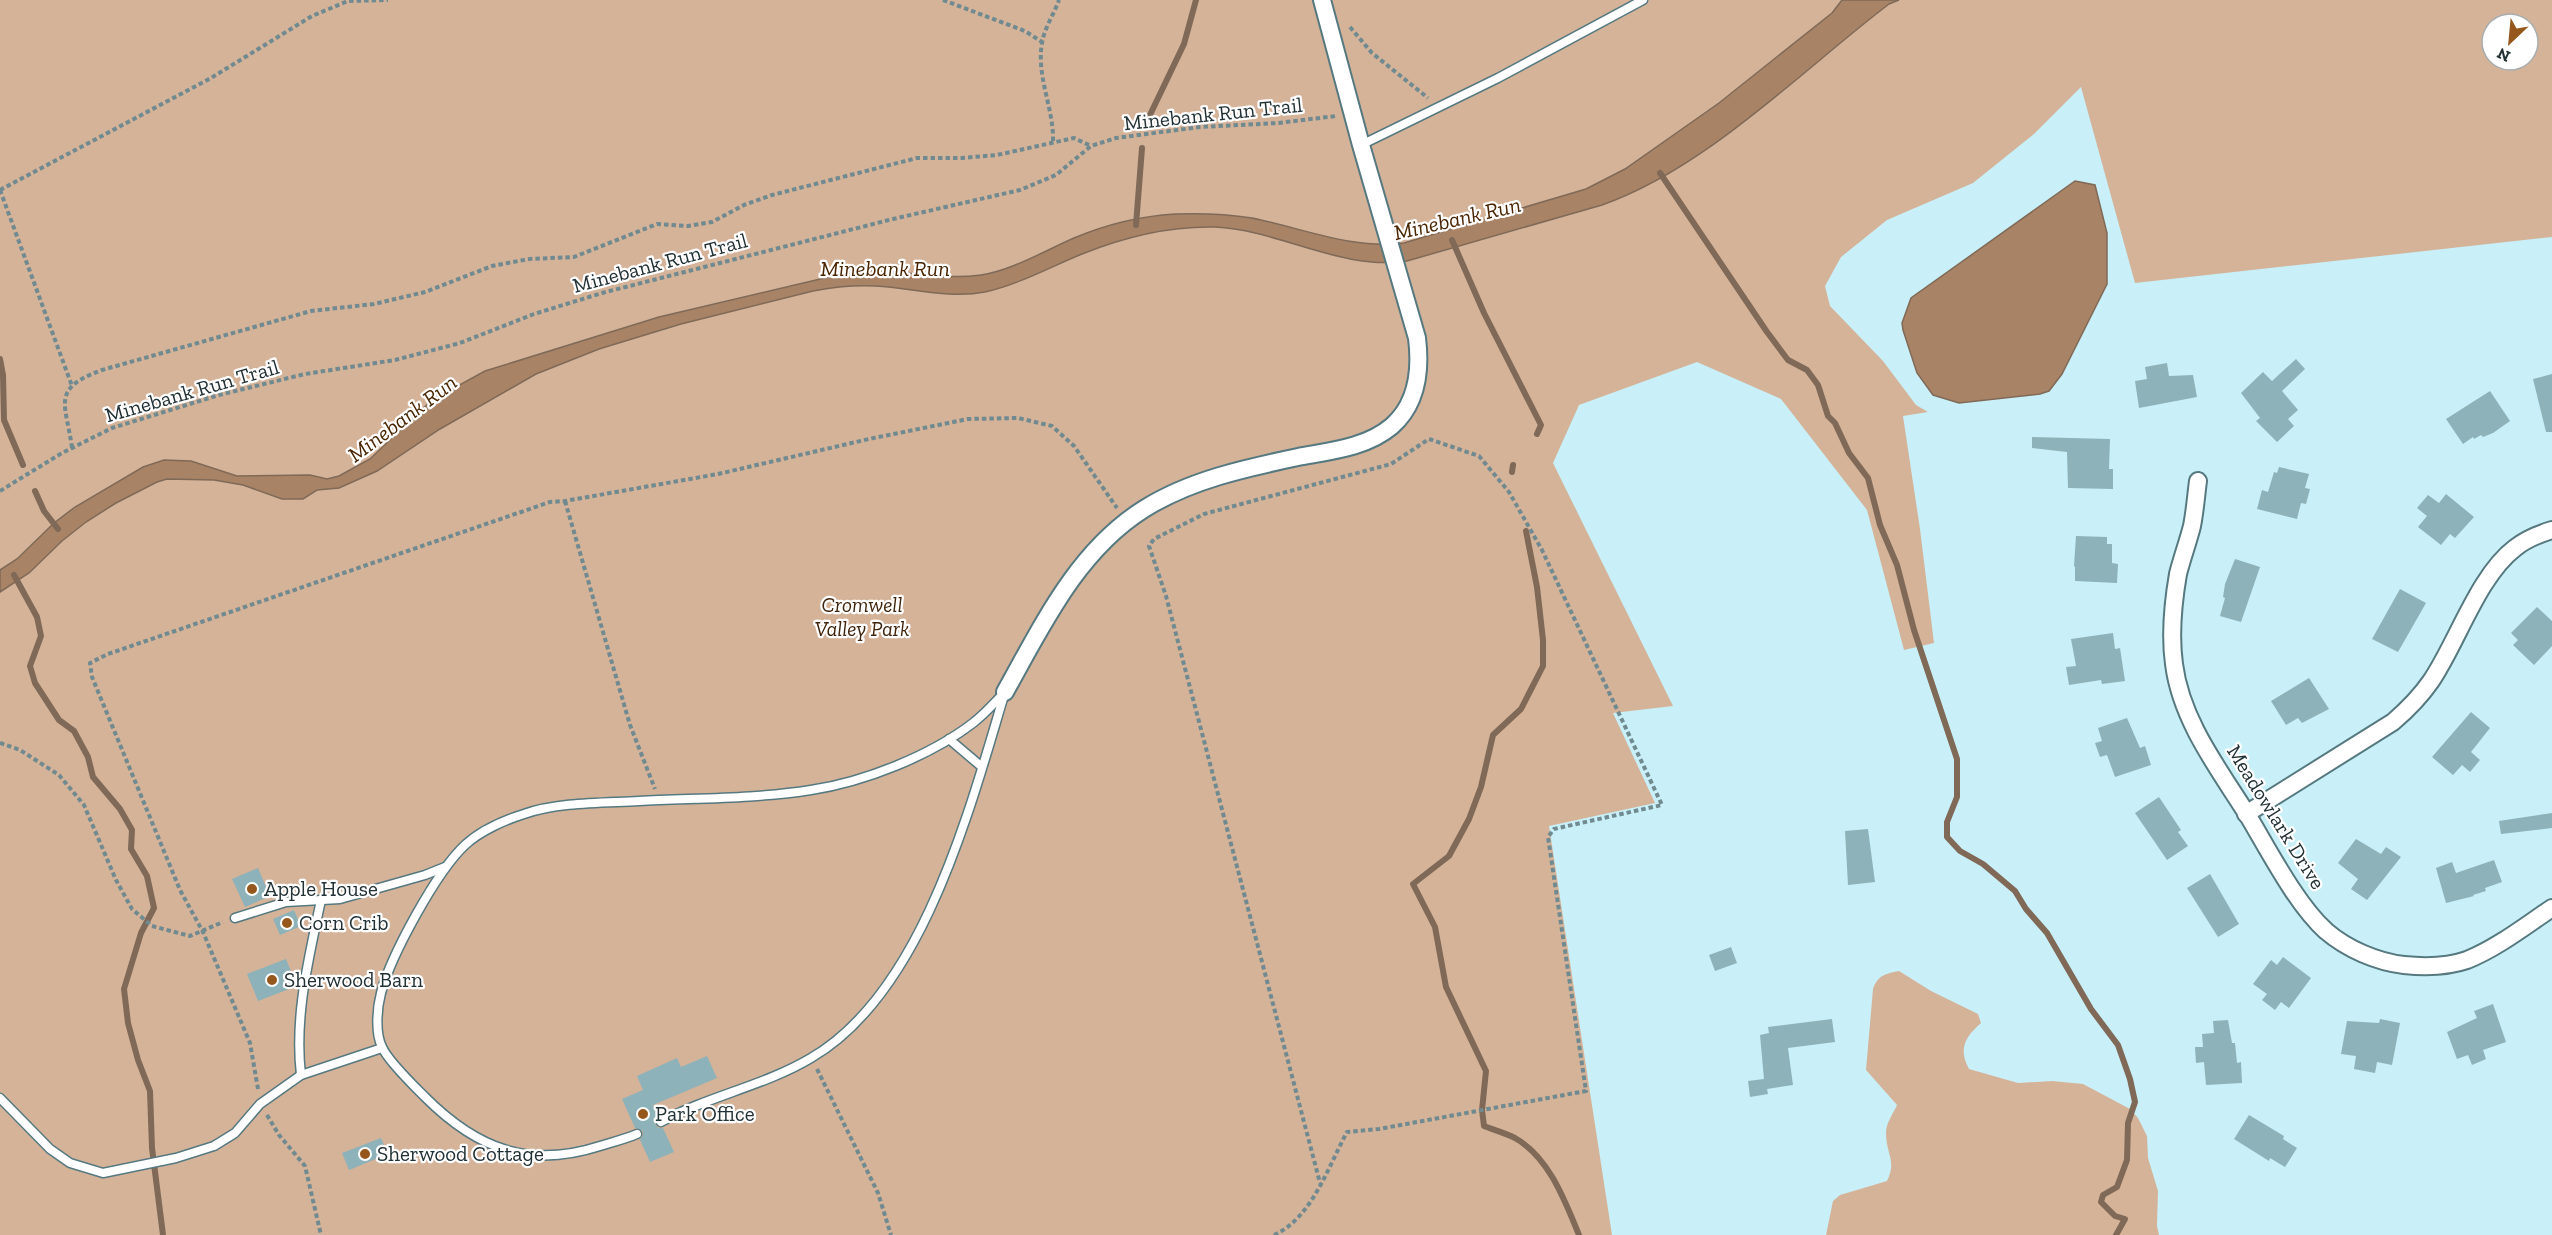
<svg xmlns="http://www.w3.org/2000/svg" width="2552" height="1235" viewBox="0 0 2552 1235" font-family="'Zilla Slab',serif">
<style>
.green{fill:#d4b399;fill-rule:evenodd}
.water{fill:#a88366;stroke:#806a57;stroke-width:1.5}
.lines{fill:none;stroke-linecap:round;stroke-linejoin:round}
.stream{stroke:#806a57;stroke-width:6}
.building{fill:#8db2b9}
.service-casing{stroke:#567980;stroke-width:11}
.minor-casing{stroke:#567980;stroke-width:20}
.path{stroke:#708a90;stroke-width:4;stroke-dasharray:4.5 3;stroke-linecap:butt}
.service{stroke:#fff;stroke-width:8}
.minor{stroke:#fff;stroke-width:16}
.poi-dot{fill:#95571c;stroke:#fff;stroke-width:2}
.labels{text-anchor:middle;stroke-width:4.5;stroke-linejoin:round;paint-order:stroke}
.street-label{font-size:21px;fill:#223134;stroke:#fff}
.park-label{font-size:21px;font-style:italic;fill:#40240c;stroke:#fff}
.poi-label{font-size:21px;fill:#223134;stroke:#fff;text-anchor:start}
.water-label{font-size:22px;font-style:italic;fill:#492400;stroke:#fff}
</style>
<rect width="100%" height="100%" fill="#c9f0f8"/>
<!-- green -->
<g class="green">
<path d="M0,0h2552v237l-417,46 -54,-196 -47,47 -61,49 -86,37 -46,37 -16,29 5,20 53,55 33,44 12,7 -25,4 17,113 14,114 -30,7 -37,-140 -86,-111 -84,-37 -118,43 -26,58 120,243 -60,7 42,90 -106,23 63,409h-1612zM2492,24h36v36h-36z"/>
<path d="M1899,971l32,20 47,23 3,9c-16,14 -23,26 -12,46l49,14 34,-2 31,3 47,25 8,9 9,18 1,22 10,33 -1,35 2,9h-333l7,-34 7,-6 47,-14c10,-20 -1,-27 -1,-48 0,-10 7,-19 11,-28l-31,-35 7,-81c5,-14 12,-15 26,-18z"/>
</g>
<!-- water -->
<g class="water">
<path d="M1842,0h57l-10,4c-88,67 -182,164 -287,201l-195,56c-66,10 -127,-31 -192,-34 -44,-1 -91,10 -133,27 -32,13 -62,30 -97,38 -36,7 -73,-4 -109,-6 -20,-1 -43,1 -63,5l-132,33 -82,25 -63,25 -96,55 -63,42 -38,17 -22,2 -14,9h-21l-39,-14 -29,-5 -47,-1 -10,3 -41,21 -30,19 -24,19 -33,32 -29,19v-22l17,-11 37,-36 21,-16 68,-40 21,-7 27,1 46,15 73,-1 17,4 12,-3 31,-17 62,-59 53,-29 174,-54 195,-46c42,-3 84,10 127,4 32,-5 63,-24 93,-37 31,-13 67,-22 101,-24 26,-1 52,0 77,4 50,10 101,32 152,25l182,-54 39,-20 94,-66 113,-90z"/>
<path d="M2075,181l20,4 12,48v51l-45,90 -13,17 -9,3 -81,9 -26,-8 -16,-22 -14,-43 -1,-7 9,-25z"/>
</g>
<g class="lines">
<!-- stream -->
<g class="stream">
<path d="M1148,119l36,-75 12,-44"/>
<path d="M1660,173l107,159 21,28 19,10 11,15 10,31 7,7 14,30 19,25 12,47 17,40 17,65 43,129v38l-10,25v15l13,14 23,13 32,27 11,18 21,24 44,76 27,36 12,34 5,23 -7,21 -1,37 -10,27 -14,8 -2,7 14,14 10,3 -9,16"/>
<path d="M1136,225l6,-77"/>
<path d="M1452,240l32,73 57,112 -4,9"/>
<path d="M0,359l3,16 1,45 19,45"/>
<path d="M1512,472l1,-7"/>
<path d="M35,491l9,20 14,18"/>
<path d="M1526,531l11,56 6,53v26l-22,43 -28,26 -12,52 -12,32 -20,37 -36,28 22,43 11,60 40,84 -4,39 2,16c10,4 21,7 31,12 34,19 50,63 64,97"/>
<path d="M14,575l23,42 4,19 -11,30 5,17 24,37 15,11 14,26 5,20 27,32 12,21 -1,19 16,27 7,32 -13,25 -17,56 4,34 10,37 12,31 2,57 11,87"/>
</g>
</g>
<!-- building -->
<g class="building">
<path d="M2296,359l9,10 -23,22 16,19 -10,9 6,7 -17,16 -21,-21 4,-3 -19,-25 22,-21 9,9z"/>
<path d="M2167,363l2,13 24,-1 4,22 -58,11 -4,-27 12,-2 -2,-12z"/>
<path d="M2552,374v58h-6l-13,-53z"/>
<path d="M2490,391l20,30 -17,12 -10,4 -2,-2 -7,4 -1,-2 -10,7 -17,-25z"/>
<path d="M2032,437l78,2 -1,30h4v20l-45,-1 -1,-36 -35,-4z"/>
<path d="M2279,467l30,7 -4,14 5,1 -4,15 -5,-1 -4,16 -40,-10 5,-19 6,2 6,-20 3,1z"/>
<path d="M2446,494l28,23 -19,21 -5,-4 -9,11 -23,-18 9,-11 -10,-8 11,-13 11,8z"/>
<path d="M2076,536l31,1v7h5v19l6,1 -1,19 -42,-2v-14l-1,-1z"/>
<path d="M2235,559l25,8 -19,55 -21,-6 5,-18 -2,-1 2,-13z"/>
<path d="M2400,589l26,14 -28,49 -26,-13z"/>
<path d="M2537,607l15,14v25l-18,19 -21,-20 5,-5 -7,-7z"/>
<path d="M2113,633l2,16 5,-1 5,33 -23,3 -1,-4 -32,5 -3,-18 10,-1 -5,-27z"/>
<path d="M2309,678l20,31 -27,14 -4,-5 -12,7 -15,-24z"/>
<path d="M2471,712l19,16 -19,24 9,8 -10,12 -8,-7 -9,10 -21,-18z"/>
<path d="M2127,718l13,30 5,-2 6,19 -36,12 -8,-22 -7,2 -5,-14 7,-2 -4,-13z"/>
<path d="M2159,797l22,33 -3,2 10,14 -21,14 -32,-47z"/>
<path d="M2552,813v15l-51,6 -2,-13z"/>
<path d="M1868,829l7,53 -27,3 -3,-54z"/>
<path d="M2356,839l25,15 5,-7 15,10 -34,43 -16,-11 7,-10 -20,-16z"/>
<path d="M2494,860l8,22 -17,6 1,3 -13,4 1,1 -28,7 -10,-35 16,-6 4,11z"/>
<path d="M258,868l12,28 -25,11 -13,-28z"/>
<path d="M2210,874l29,50 -21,13 -31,-49z"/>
<path d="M294,910l7,16 -21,9 -7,-16z"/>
<path d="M1731,947l6,16 -22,8 -6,-16z"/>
<path d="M2283,957l28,21 -22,30 -8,-6 -6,8 -13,-10 5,-6 -14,-10 18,-24 6,5z"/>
<path d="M286,959l11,27 -39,15 -11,-27z"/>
<path d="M2493,1004l13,38 -23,8 3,9 -14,6 -4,-10 -11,4 -10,-27 30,-14 -3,-7z"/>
<path d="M1832,1019l3,23 -47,6 5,37 -26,4 1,5 -18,3 -2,-16 16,-2 -4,-44 9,-2 -1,-6z"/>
<path d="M2380,1019l20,4 -8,42 -15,-3 -2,11 -21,-4 2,-13 -15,-2 6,-33 32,2z"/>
<path d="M2228,1020l4,23h3l2,20 4,-1 1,21 -36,2 -2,-23 -8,1 -1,-16h8l-1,-13 12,-1 -1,-12z"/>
<path d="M707,1056l10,22 -64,27 5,11 -3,8 3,4h5l11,24 -24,10 -10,-22 3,-5v-4l-8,-3 -13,-29 21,-9 -6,-14 40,-18 4,9z"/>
<path d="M2249,1115l35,21 -1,3 14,9 -12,19 -15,-9 -1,3 -35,-22z"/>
<path d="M381,1138l7,16 -39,16 -7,-17z"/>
</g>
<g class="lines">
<defs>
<g id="service">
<path d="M1361,145l137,-67 145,-78"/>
<path d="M949,739l33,28"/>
<path d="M235,918l51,-16 54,-3 85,-24 20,-8"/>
<path d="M301,1075c-7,-59 8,-117 20,-175"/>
<path d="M0,1098l50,51 20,14 33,10 73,-15 38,-12 21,-13 25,-29 41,-29 81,-27"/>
<path d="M637,1134c-12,5 -24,8 -37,12 -71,23 -123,3 -175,-49 -11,-11 -37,-36 -43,-50 -7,-14 -5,-39 -1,-54 10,-38 56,-122 84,-148 15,-14 40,-25 59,-31 34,-12 79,-11 115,-13 57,-3 115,-2 172,-11 53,-8 119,-34 162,-67 12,-9 22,-21 32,-31 -35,116 -82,301 -194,366 -47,28 -103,38 -150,64"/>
</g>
<g id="minor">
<path d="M2198,481c-2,15 -3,30 -6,45 -4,16 -10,32 -14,48 -5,29 -8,61 -4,90 7,56 44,104 73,150 21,35 49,90 79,117 21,18 51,31 78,34 20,2 43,2 63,-5 30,-12 58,-34 85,-52"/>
<path d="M1005,692c37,-66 72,-141 139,-183 46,-29 102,-41 154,-52 32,-6 68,-9 94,-31 26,-23 29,-56 25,-88l-56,-193 -39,-145"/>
<path d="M2246,814l147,-92c14,-12 27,-25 38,-41 26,-38 47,-105 84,-133 11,-9 24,-14 37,-18"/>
</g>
</defs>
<!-- service casing -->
<use href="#service" class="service-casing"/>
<!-- minor casing -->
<use href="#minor" class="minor-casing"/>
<!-- path -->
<g class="path">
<path d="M943,0l82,31 17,11"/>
<path d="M1350,27l22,26 56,45"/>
<path d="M1053,141c1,-32 -17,-65 -11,-98 2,-14 12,-29 17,-43"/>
<path d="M0,190l211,-112 101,-62 36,-15 40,-1"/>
<path d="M0,190l72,196"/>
<path d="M72,448c-6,-45 -22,-59 30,-78l209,-59 63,-7 51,-12 67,-26 37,-7 45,-2 83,-33 31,2 24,-4 32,-17 28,-10 145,-37h45l35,-3 77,-17 17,8"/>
<path d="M0,491l62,-38 50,-25 107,-33 86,-21 90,-14 65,-17 74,-29 68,-21 291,-74 127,-29 36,-15 35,-29 25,-8 84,-11 78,-4 58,-7"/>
<path d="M565,501l65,224 25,64"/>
<path d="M0,743l20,7 39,25 25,30 32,75 16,29 20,17 38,10 33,-14"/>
<path d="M817,1069l61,124 13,42"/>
<path d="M258,1089l-8,-46 -47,-111 -23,-42 -88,-213 -2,-14 18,-9 442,-152 15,-1 153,-27 151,-35 99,-20 50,-1 34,8 22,20 43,62"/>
<path d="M267,1115l12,20 26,31 16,69"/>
<path d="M1274,1235c38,-17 54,-68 73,-103l32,-3 207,-38 -38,-254 6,-8 108,-24 -120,-255 -33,-58 -30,-36 -50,-17 -38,25 -187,50 -50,25 -5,7 17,50 154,587"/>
</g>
<!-- service -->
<use href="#service" class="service"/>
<!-- minor -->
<use href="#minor" class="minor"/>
</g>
<!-- markers -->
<g class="poi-dot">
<circle cx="252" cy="889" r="6"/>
<circle cx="287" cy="923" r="6"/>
<circle cx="272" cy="980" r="6"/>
<circle cx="643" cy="1114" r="6"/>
<circle cx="365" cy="1154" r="6"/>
</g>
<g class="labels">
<!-- street labels -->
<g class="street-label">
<text transform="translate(1213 114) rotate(-6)" y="7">Minebank Run Trail</text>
<text transform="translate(660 263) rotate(-15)" y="7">Minebank Run Trail</text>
<text transform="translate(192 391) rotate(-16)" y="7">Minebank Run Trail</text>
<text transform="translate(2276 817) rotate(58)" y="7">Meadowlark Drive</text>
</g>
<!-- park labels -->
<g class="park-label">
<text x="862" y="612">Cromwell<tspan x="862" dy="24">Valley Park</tspan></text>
</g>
<!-- poi labels -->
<g class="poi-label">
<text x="264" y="896">Apple House</text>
<text x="299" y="930">Corn Crib</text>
<text x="284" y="987">Sherwood Barn</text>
<text x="655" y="1121">Park Office</text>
<text x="377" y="1161">Sherwood Cottage</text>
</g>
<!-- water labels -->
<g class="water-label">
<text transform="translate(1457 218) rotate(-13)" y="8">Minebank Run</text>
<text x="885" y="276">Minebank Run</text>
<text transform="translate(402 418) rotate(-37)" y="8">Minebank Run</text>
</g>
</g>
<!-- north arrow -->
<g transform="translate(2510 42) rotate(206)"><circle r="28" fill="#ffffff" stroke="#a7adae" stroke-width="1.5"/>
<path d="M0-4.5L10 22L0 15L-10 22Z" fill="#95571c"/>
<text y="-9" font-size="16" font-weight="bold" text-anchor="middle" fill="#223134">N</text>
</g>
</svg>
